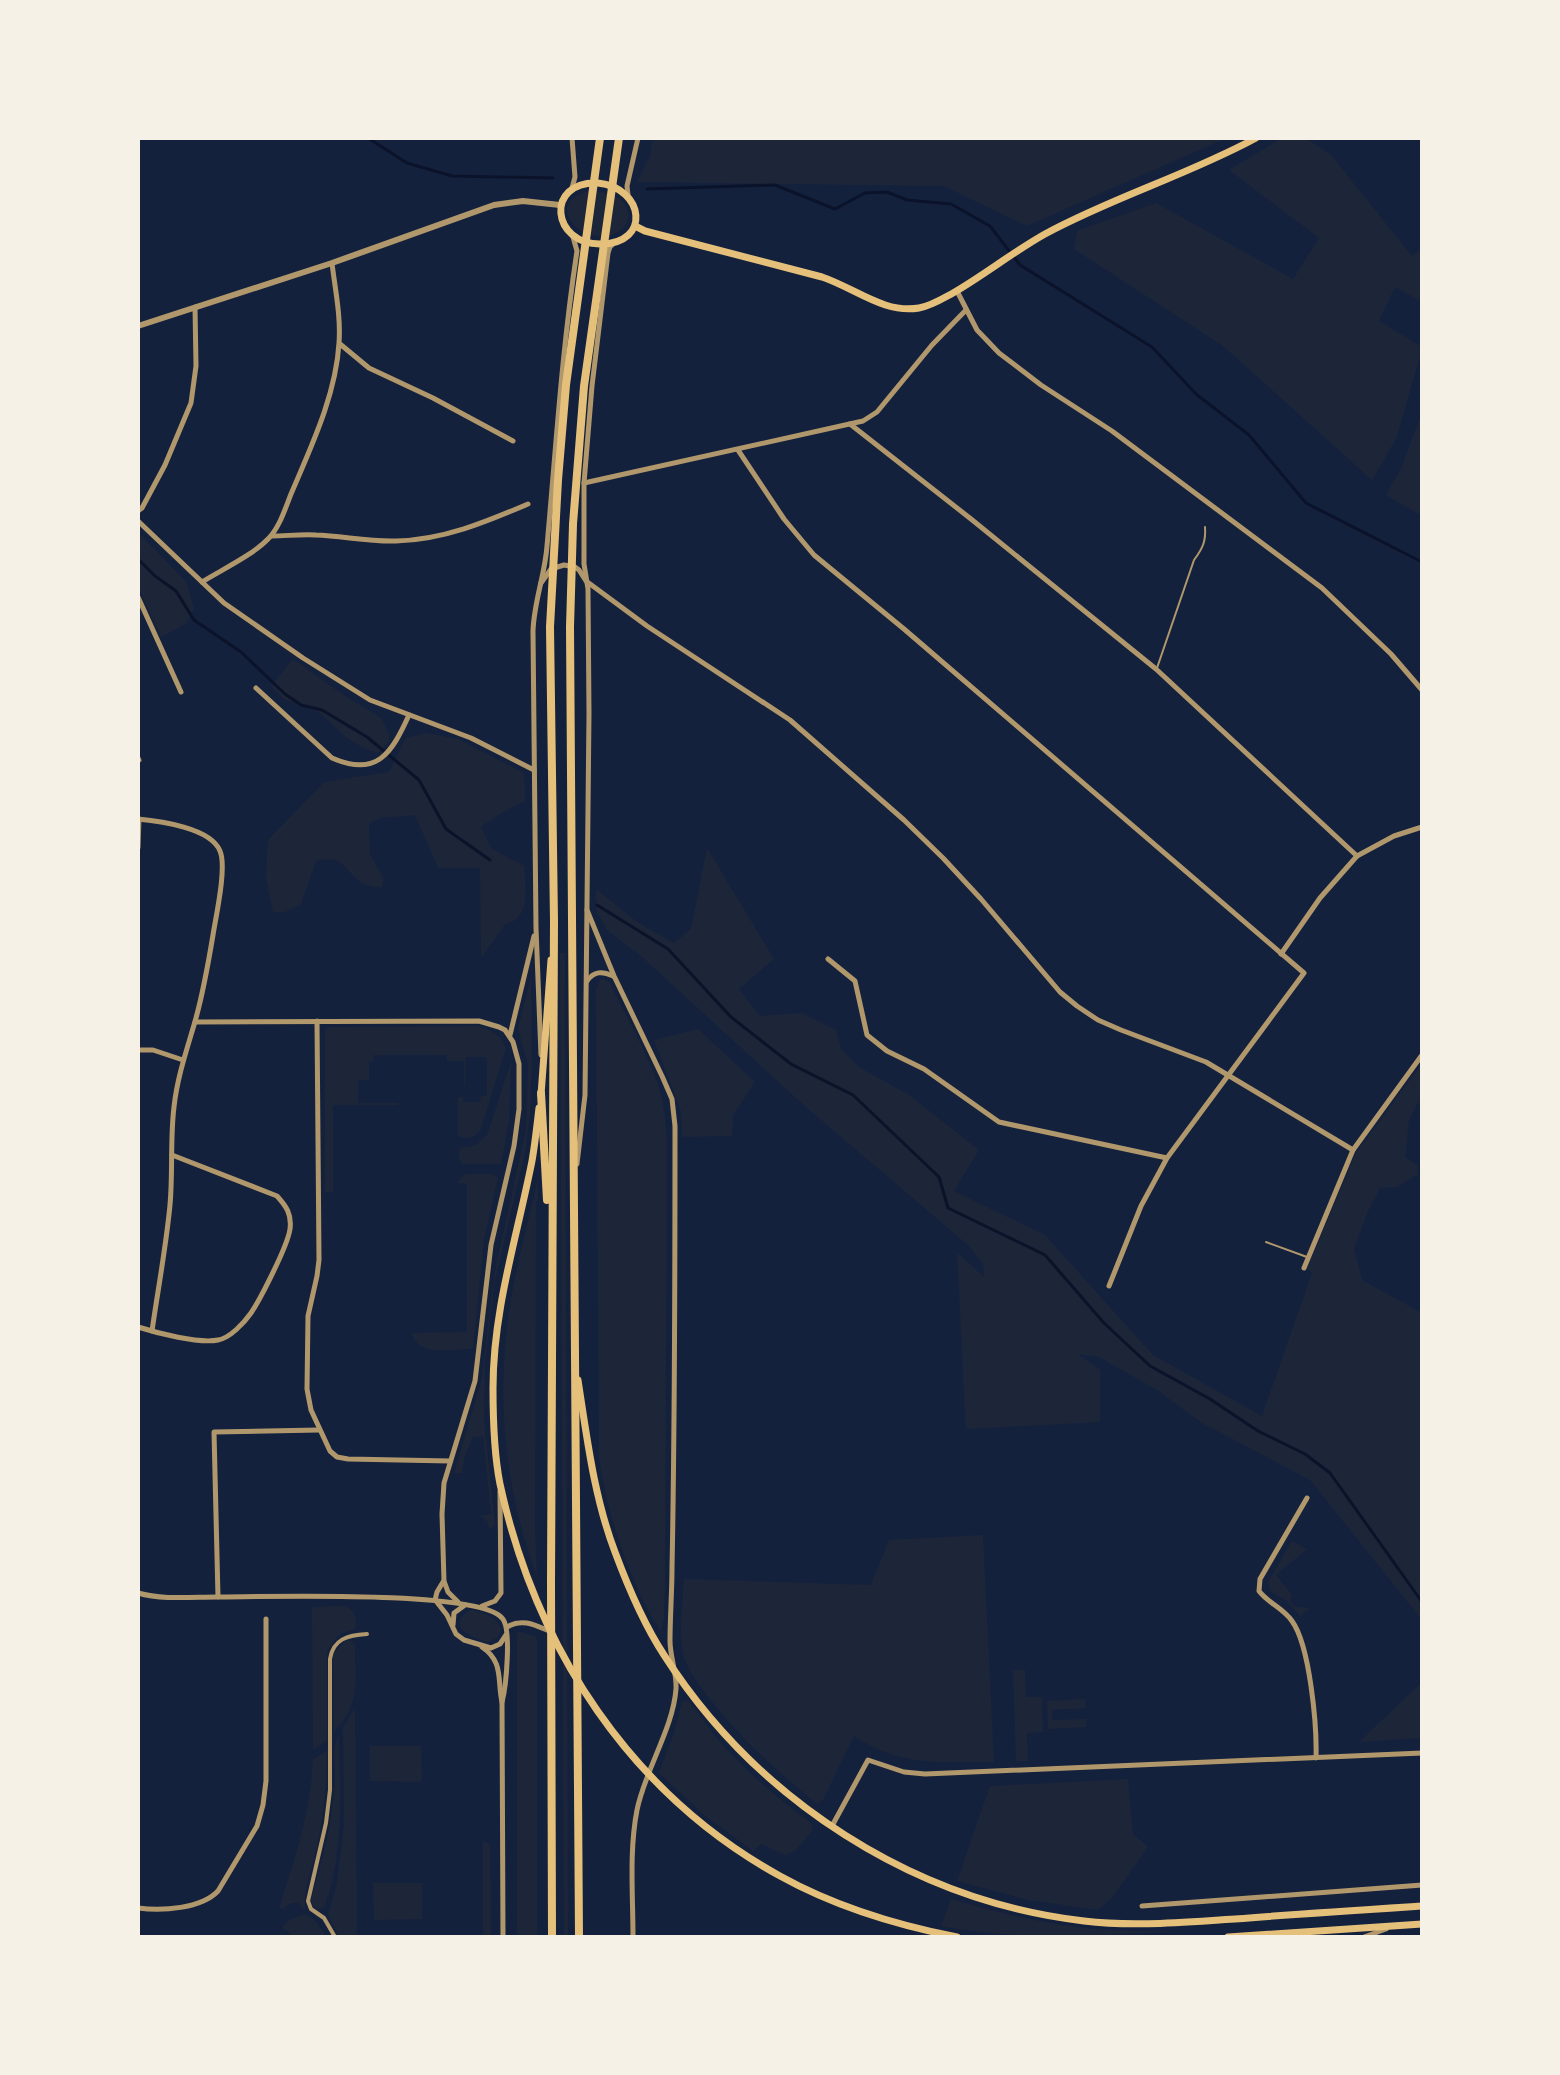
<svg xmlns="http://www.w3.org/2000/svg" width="1560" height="2075" viewBox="0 0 1560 2075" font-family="Overpass,sans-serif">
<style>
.green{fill:#1d2539}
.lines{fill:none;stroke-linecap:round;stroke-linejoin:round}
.stream{stroke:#0b132b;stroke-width:3}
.service{stroke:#b1986c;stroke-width:2}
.pedestrian{stroke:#b1986c;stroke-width:4}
.minor{stroke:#b1986c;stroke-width:5}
.tertiary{stroke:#b1986c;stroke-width:6}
.secondary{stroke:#e5c07b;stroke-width:7}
.primary{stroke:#e5c07b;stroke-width:7}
.trunk{stroke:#e5c07b;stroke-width:8}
</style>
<rect width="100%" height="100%" fill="#14213d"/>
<!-- green -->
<g class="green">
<path d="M653,138h570l1,1 -197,87 -83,-40 -307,-4 13,-26z"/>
<path d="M1282,138h24l26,18 80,100 10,-8v54l-27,-15 -16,34 43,26v3l-26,89 -24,41 -149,-134 -149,-97 3,-18 79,-28 137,76 26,-41 -90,-68z"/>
<path d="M588,191c10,0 21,1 30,7 17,12 12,32 -7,37 -36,9 -65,-34 -23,-44z"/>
<path d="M1422,412v104l-36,-21 15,-26z"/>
<path d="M138,532l49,51 7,26 -7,14 -26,14 -23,-50z"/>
<path d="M293,659l49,35 39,24 8,16v8l-11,11 -13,-4 -18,-11 -27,-25 -36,-14 -13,-13z"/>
<path d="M426,733l32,6 66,34 1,28 -24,12 -20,14 11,22 32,17c1,20 7,54 -18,57l-25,35 -1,-90h-42l-23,-53 -35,3 -11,6 1,30 14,25 -2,9c-6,-1 -15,-2 -20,-5 -18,-12 -18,-29 -46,-22l-15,43 -16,8h-12l-7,-34 2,-38 56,-58 65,-10 17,-34z"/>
<path d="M707,848l67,111 -35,30 21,27 42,-3 34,17 5,19 18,18 50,28 70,55 -25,41 91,44 108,120 109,61 50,-143 -5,-4 49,-116 66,-90v39l-5,2 -8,16 -4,37 12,8 1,9 -21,13 -17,1 -12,23 -14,37 8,32 60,33v307l-112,-140 -108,-57 -45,-33 -58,-33 -21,-3 22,16v52l-134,7 -9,-177 27,25 -1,-13 -14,-18 -162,-138 -165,-151 -35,-27 -10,-18 -1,-23 41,33 37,21 17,-14z"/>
<path d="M560,953h5l3,984h-4z"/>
<path d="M531,977l1,88 -2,48 -5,39 -30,128 -10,84 -1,57 11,104 -5,5 -3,-9 -7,-5 11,-2 -8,-78 -10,1 -8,18 -3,18h-8l27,-91 14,-111 31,-141 2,-65 -10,-36z"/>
<path d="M600,979h4l6,4c16,34 41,76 51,111 4,17 5,34 6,51l-2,445 -1,29 -3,12c-29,-41 -57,-126 -62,-176l-3,-464z"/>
<path d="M478,1026c12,3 23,9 28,22l-25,80c-5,10 -14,12 -23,8v-38l5,-2v6h17l1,-6h6v-39h-21l-1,29h-6l5,-1v-24h-17v-6h-73l-1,6h-4v19h-11v23h40v2h-65v87h-8v-163l4,-2z"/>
<path d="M698,1029l57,53 -22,33 -1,21 -50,1 -1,-25 -27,-72z"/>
<path d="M511,1062l-2,59 -8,43h-39l-3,-6 1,-10 16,-3 11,-10z"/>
<path d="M466,1174h25l7,3 -14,63 -11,108 -2,1c-19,0 -54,8 -59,-16l55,-1v-148l-9,-1v-2z"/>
<path d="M538,1179v20l-2,3 -1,324 2,51c-33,-90 -42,-183 -26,-278 7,-40 18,-81 27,-120z"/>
<path d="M983,1535l11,227c-54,0 -93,5 -140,-26l-31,64 -6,4c-36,-29 -69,-59 -98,-94 -11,-13 -24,-29 -32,-45 -11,-25 -4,-59 -3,-86l187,6 18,-45z"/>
<path d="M1292,1541l15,8 -31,26 16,20 -2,4 2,5 6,3 13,1 -8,5 -1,5 -16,-18 -15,-8 -3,-10z"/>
<path d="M343,1606c12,3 14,11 12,23l-13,4 -6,5 -9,13v90l-14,9 -1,-143z"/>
<path d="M472,1610c12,3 27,7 29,21l-4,7 -10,4c-6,-3 -14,-4 -19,-8 -14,-7 -8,-20 4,-24z"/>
<path d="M520,1632l15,4 2,3v298h-20v-304z"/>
<path d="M345,1641h7l3,4c0,36 6,59 -21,87l-1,-78z"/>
<path d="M1013,1670h12l1,27h16l1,35 -16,1 1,28h-12z"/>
<path d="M1422,1682v56l-63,4z"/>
<path d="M1085,1699v9l-33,2v10l34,-1v8l-38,2 -1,-28z"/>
<path d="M688,1700c12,15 22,31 35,45 27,30 57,55 89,79l1,6 -18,21 -10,4 -24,-11 -8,7 -49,-36 -45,-42 15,-40 8,-31z"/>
<path d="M355,1708l2,229h-18l-11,-22 8,-28 8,-61 -1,-98z"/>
<path d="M339,1735c2,57 5,119 -15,173l-5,1 -5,-2 -3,-7c11,-40 23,-81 24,-123 0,-14 -4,-30 4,-42z"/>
<path d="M370,1746h51l1,36 -52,-1z"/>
<path d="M327,1751c0,32 -3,64 -10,95 -4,20 -14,42 -12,63h-3l-2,-5c-6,-3 -12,0 -17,5l-4,-1c16,-50 32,-96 34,-149z"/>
<path d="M1128,1779l5,55 15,13 -36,51 -14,12 -70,-10 -71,-19 33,-95z"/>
<path d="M483,1841l6,3 1,2 1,91h-8z"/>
<path d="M373,1883h49v36l-48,1z"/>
<path d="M951,1899c52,15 104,28 158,31 25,1 49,1 74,1 -82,4 -160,11 -242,-5z"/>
<path d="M304,1914l10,5 13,18h-36l-2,-5 -7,-4 7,-8z"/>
</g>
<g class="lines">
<!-- stream -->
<g class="stream">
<path d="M368,138l39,25 45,13 101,2"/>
<path d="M647,189l128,-4 60,24 30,-16 22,-1 20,8 44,4 39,22 30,39 132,82 44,47 53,41 57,68 116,59"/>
<path d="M138,559l17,17 21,15 18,29 47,32 44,42 16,11 21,5 45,27 52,43 27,49 44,31"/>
<path d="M597,905l71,44 63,68 60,47 62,31 86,82 9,31 97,47 59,68 46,43 60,33 48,32 47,23 25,19 92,129"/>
</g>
<!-- service -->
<g class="service">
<path d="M1157,668l37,-108c9,-12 12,-19 11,-33"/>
<path d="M1266,1242l41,15"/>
</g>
<!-- pedestrian -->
<path class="pedestrian" d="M335,1937l-11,-19 -13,-9 -3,-8 18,-78 4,-33v-131c3,-20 18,-24 37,-25"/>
<!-- minor -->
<g class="minor">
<path d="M572,188l3,-11 -3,-39"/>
<path d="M628,195l-1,-9 11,-48"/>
<path d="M957,291l20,39 22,23 42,32 71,46 210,157 69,66 31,36"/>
<path d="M340,344l29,24 64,30 80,43"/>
<path d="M850,424l121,95 185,150 201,187"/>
<path d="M738,450l46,69 30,36 90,74 400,344 -137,185 -26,48 -32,80"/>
<path d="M584,483l279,-62 14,-9 55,-67 34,-35"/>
<path d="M138,511l4,-3 23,-43 26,-62 5,-37 -1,-59"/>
<path d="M138,521l86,82 79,55 67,42 101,38 63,32"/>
<path d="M272,536c14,0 29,-2 44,-1 27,1 53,7 80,6 47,-1 90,-19 132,-37"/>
<path d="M202,582c21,-13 51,-27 67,-44 11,-12 16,-29 22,-44 20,-47 45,-99 48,-151 2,-27 -4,-54 -7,-80"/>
<path d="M541,583l10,-14 13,-4 11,2 4,3 7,11 61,45 143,94 114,100 39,38 38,41 79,93 17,14 21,14 23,10 85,32 147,88"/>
<path d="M138,597l43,95"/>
<path d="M256,688l76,70c46,20 60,-6 77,-43"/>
<path d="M138,758l1,2"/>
<path d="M138,819c22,2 73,9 82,32 7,16 -4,65 -7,84 -5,30 -10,60 -19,90 -8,27 -17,54 -20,82 -4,32 -1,65 -4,98 -4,42 -12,84 -18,126"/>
<path d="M138,848l1,-29"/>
<path d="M587,910l27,66 48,100 10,23 3,27c0,147 0,295 -3,442 0,24 -2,49 -2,73 0,16 7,32 6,48 -3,40 -31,81 -39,121 -8,41 -4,85 -4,127"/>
<path d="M1281,954l39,-56 37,-42 37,-20 28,-9"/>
<path d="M828,959l27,22 12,54 20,16 37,18 75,53 168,36"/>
<path d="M587,981c7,-10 15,-10 26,-5"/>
<path d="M317,1021l2,239 -2,16 -9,40 -1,73 4,21 19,41 7,6 11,2 102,2"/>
<path d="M195,1022l284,-1 20,6 6,3 8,12 6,22v45l-5,37 -23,99 -16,136 -31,102 -2,31 2,67 4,11 10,10"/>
<path d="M510,1035l24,-99"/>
<path d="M138,1050h15l30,10"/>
<path d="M541,1055l-5,-127 -3,-297c1,-30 12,-56 14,-85 9,-99 15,-197 30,-295l-4,-14"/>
<path d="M577,1164l8,-69 4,-381 -1,-125 -4,-25v-81l8,-97 16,-133 2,-6 4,-4"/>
<path d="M1304,1268l49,-118 69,-95"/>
<path d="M138,1327c19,6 61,17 80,13 12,-2 26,-17 33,-27 10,-15 37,-68 39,-84 2,-15 -4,-23 -13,-33l-105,-41"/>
<path d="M1307,1498l-47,81 -1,12c9,12 24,17 33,30 18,25 25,105 24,137"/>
<path d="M138,1593c24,7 54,4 79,4 47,0 261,-7 285,21 10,10 4,69 0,84"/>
<path d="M218,1597l-4,-165 105,-2"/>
<path d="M435,1600l2,-8 6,-10"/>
<path d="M436,1601l11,14 9,19 8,6 27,8 9,-4 6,-9"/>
<path d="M482,1606l13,-5 6,-8 -1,-102"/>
<path d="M453,1625l1,-12 11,-8"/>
<path d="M507,1627c15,-9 28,-2 42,4"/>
<path d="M482,1647c22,15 15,32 20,55l1,235"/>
<path d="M832,1826l36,-66 36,12 21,2 497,-21"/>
<path d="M1142,1906l280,-21"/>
<path d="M138,1908c24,3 63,1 80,-17l39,-65 6,-21 3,-24v-162"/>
<path d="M1364,1937l22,-8"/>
</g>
<!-- tertiary -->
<path class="tertiary" d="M138,326l194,-63 162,-58 29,-4 37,4"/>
<!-- secondary -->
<g class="secondary">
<path d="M598,183c47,5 53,61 3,61 -49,1 -57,-63 -3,-61z"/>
<path d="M635,226l10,5 177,46c33,11 62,37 97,31 12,-2 23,-9 34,-15 31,-18 60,-41 92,-59 68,-37 143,-59 211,-96"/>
</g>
<!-- primary -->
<g class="primary">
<path d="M541,1095l10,-135"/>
<path d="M539,1108c-2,17 -4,36 -7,53 -15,76 -39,149 -39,227 0,31 1,66 7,96 36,165 131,310 280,392 54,30 116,49 177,61"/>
<path d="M578,1380c9,58 16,117 37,172 13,35 28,71 49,103 93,145 249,246 420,266 50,6 101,1 151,-2 62,-5 125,-9 187,-13"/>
<path d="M1228,1937l194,-13"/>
</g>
<!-- trunk -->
<g class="trunk">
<path d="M541,1093l6,107"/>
<path d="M552,1937l-1,-353 3,-663 -4,-294 8,-147 8,-95 34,-247"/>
<path d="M579,1937l-9,-1310 3,-103 11,-138 35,-248"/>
</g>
</g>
<!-- border -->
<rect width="1560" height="2075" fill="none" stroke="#f6f1e7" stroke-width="280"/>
</svg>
